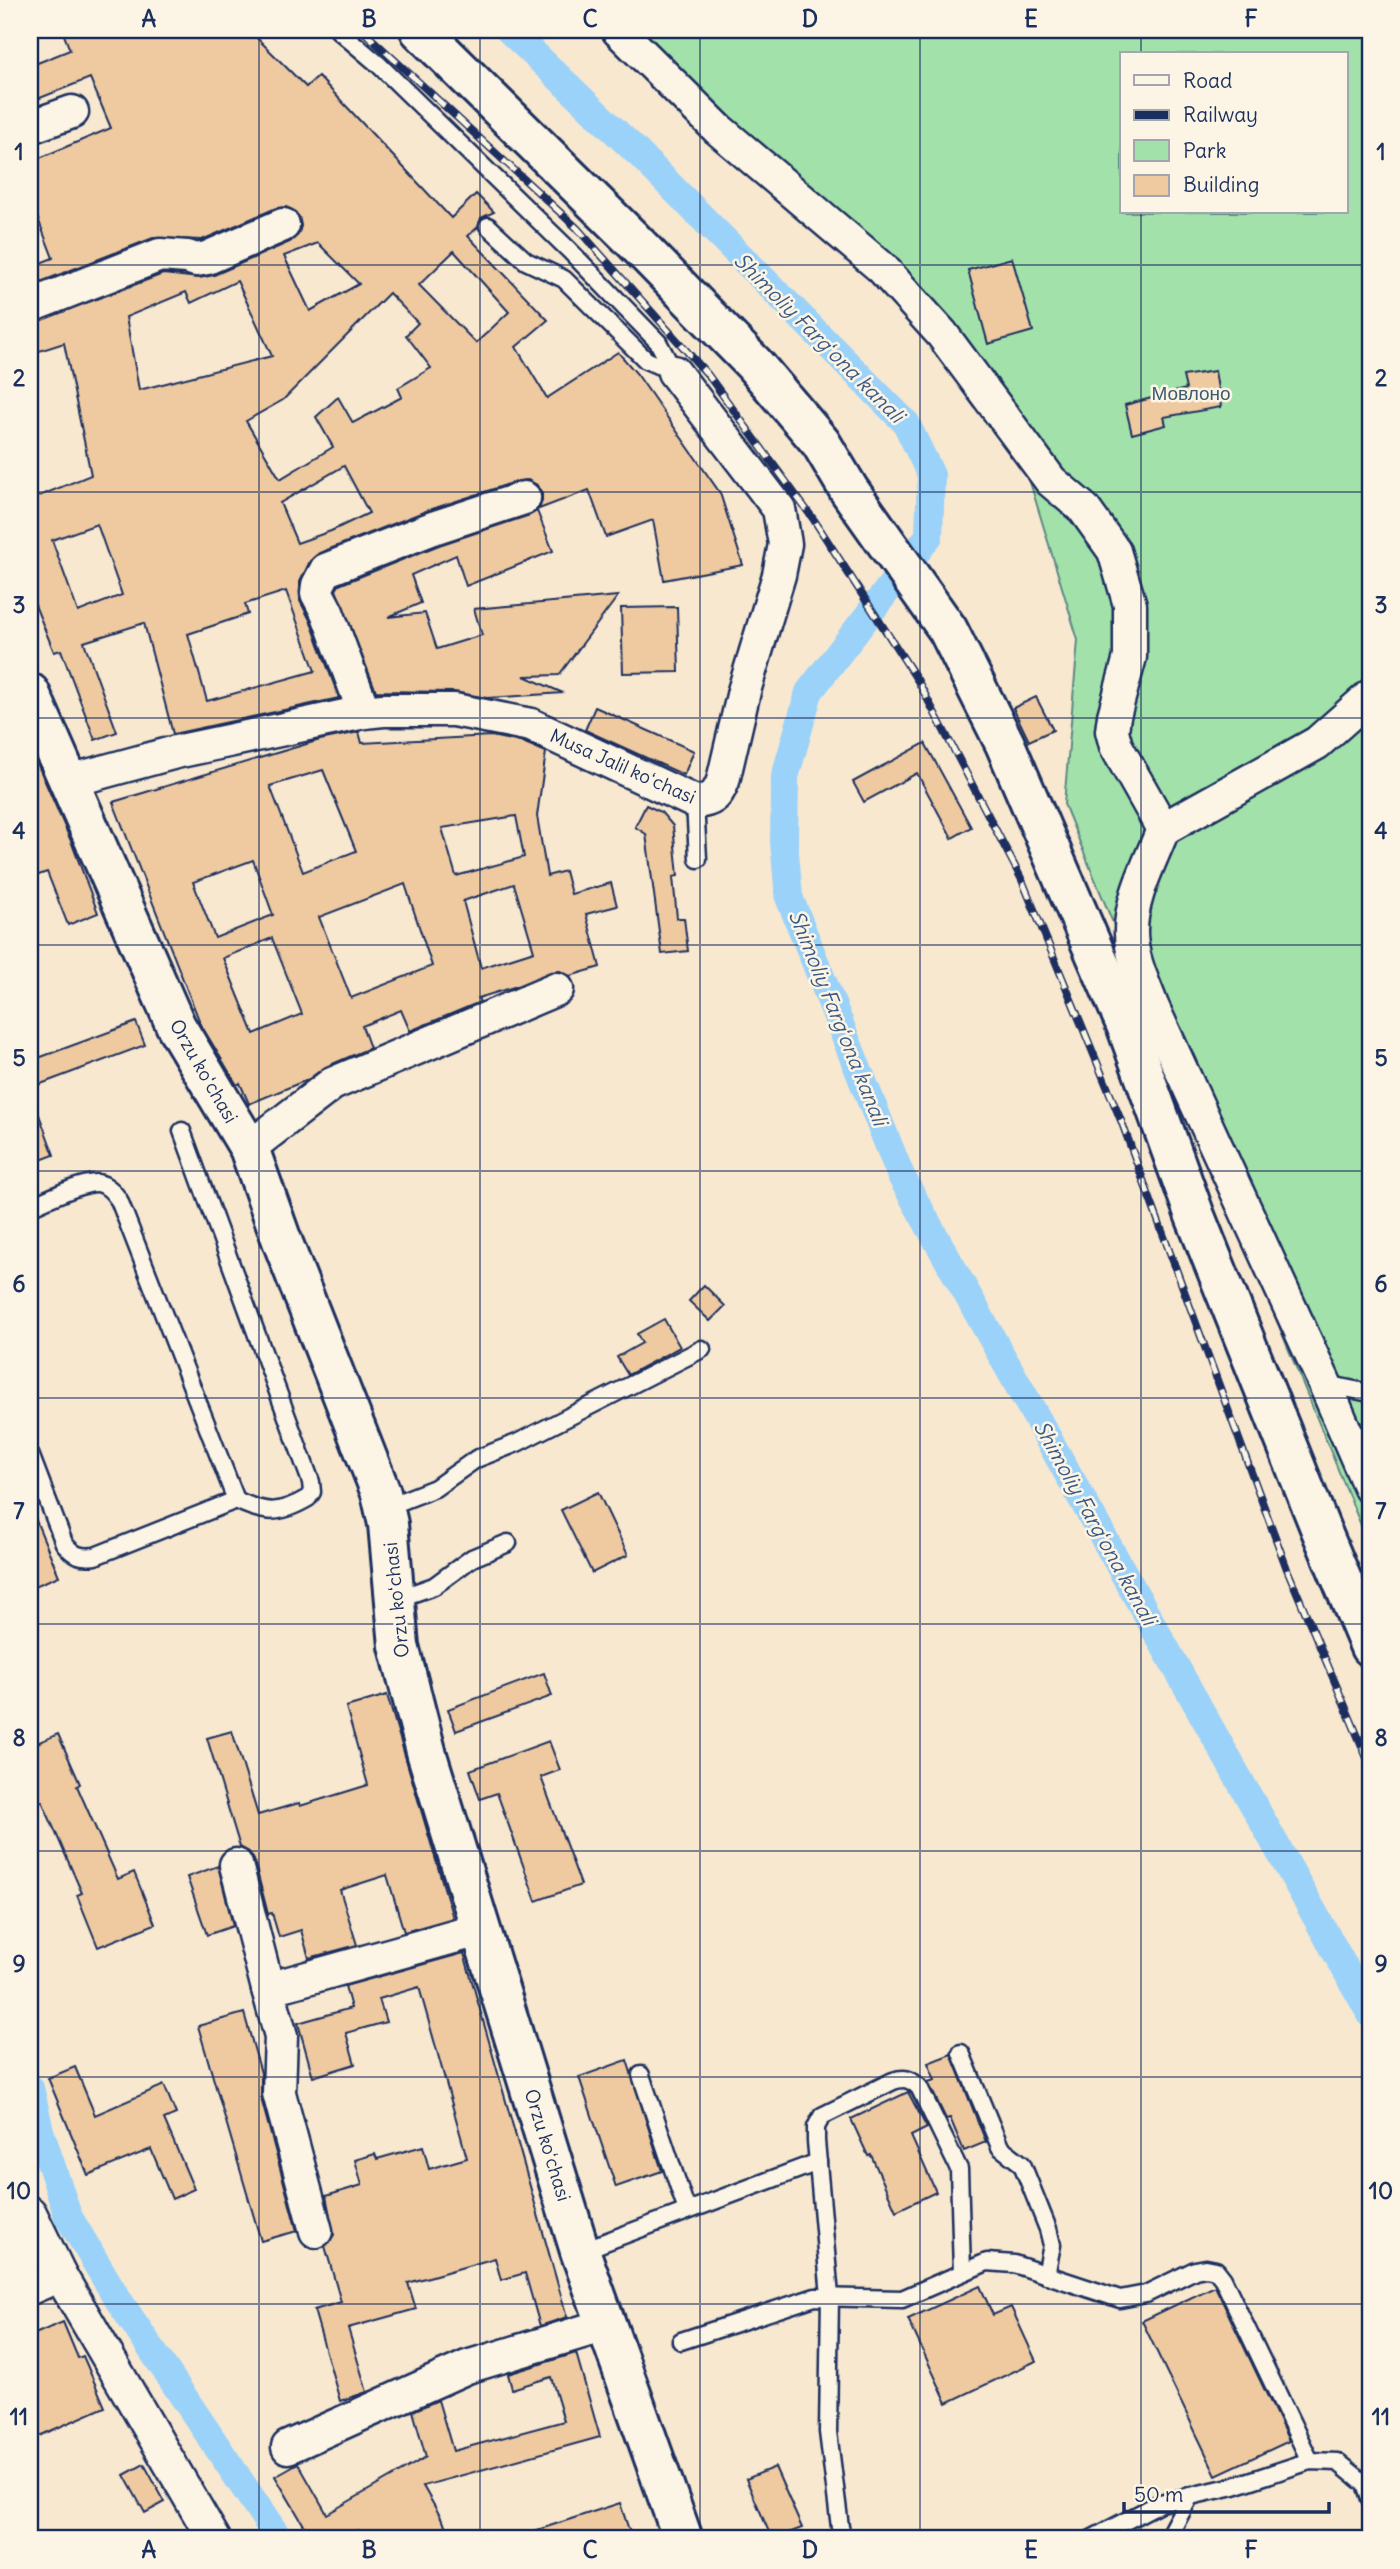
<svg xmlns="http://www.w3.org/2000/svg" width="1400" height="2569" viewBox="0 0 1400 2569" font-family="Delius,sans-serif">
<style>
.green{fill:#a2e2aa;stroke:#5e8884;stroke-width:2;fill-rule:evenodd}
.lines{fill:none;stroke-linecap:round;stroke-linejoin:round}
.canal{stroke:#9ad2f9;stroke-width:28}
.building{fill:#efcaa0;stroke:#1b2f5e;stroke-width:2;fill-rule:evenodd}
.lane-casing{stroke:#1b2f5e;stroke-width:21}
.street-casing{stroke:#1b2f5e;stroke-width:37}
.secondary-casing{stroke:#1b2f5e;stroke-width:44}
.lane{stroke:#fcf5e5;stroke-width:16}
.street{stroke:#fcf5e5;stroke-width:32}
.secondary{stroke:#fcf5e5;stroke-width:38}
.rail-casing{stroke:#1b2f5e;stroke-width:8}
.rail{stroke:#fcf5e5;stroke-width:5;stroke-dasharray:16;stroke-linecap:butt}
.grid{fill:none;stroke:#1b2f5e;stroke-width:2;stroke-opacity:0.55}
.labels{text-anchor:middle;stroke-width:5;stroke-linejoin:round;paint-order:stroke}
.park-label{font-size:19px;fill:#3d5c71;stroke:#fcf5e5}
.street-label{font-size:19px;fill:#1b2f5e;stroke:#fcf5e5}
.water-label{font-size:21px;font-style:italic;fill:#3b5885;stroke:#fcf5e5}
.neatline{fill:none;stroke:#1b2f5e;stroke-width:2.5}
.grid-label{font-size:23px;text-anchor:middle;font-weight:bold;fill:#1b2f5e}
</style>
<rect width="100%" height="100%" fill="#f8e8d0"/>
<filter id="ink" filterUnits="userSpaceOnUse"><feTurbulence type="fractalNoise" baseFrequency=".0143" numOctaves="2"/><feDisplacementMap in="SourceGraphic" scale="14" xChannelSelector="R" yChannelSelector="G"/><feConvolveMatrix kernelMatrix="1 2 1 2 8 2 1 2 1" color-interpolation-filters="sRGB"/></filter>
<g filter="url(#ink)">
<!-- green -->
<path class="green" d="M617,30h753v1517l-306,-743 14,-164 -62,-204 -87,-139zM1122,54h224v158h-224z"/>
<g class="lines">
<!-- canal -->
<g class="canal">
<path d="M509,30l130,124 267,269 25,52 -2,61 -120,156 -24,85 -1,65 5,55 112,279 469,837"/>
<path d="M30,2088l10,43 28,85 49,82 162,241"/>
</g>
</g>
<!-- building -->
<g class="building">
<path d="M62,30h187l57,57 12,-11 133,142 25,-24 18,18 -13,6 -3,9 -10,9 80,84 -32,27 31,51 71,-46 19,22 83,119 23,72 -79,15 -11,-60 -47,17 -17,-47 -50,19 3,-8v-8l-5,-8 -9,-5 -10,1 -92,30 -107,42 -9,8 -10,21v19l10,19 29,78 -166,36 -29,-111 -60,19 33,90 -22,8 -34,-90 -7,2 -24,-59v-107l3,-1 4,12 54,-22 -27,-132 -34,11v-30l133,-50 36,4 15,-3 76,-33 8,-7 3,-9 -2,-9 -6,-7 -7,-3 -10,1 -74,32 -49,-2 -123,48v-19l23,-9 -23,-60v-36l81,-34 -21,-50 -60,24v-36l40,-16zM318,243l41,41 -49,27 -26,-55zM454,251l55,61 -33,31 -57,-58zM237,281l35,75 -133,34 -13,-73 60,-25 5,11zM389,293l29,30 -12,12 25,33 -33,20 4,9 -49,26 -15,-26 -22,20 17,30 -53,32 -34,-58 37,-21zM344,466l25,47 -38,18 -34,12 -17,-40zM97,524l25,71 -44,17 -26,-72zM286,591l29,80 -108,30 -19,-67 60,-20 -3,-10z"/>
<path d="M1012,258l21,73 -45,13 -20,-74z"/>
<path d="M1215,371l6,36 -57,10 2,8 -34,9 -7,-29 61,-16 -3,-13z"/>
<path d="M537,511l16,40 -87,35 -10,-31 -45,20 10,28 -33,14 37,-4 12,36 45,-14 -8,-26 144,-13 -59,79 -35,1 39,17 -76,5 -33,-6 -78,-1 -40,-101 3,-5 100,-40 91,-30z"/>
<path d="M677,607l2,65 -56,1 -2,-65z"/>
<path d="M1036,697l17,33 -24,11 -16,-33z"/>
<path d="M595,707l99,44 -10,24 -99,-45z"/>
<path d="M359,732l3,11 129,-7 34,7 21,9 -9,64 10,60 18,-5 6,23 40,-11 6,23 -31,8 14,53 -30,9 -10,-5 -10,1 -33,14 -39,12 2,4 -70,29 -9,-21 -39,16 8,22 -45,19 -16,12 -60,25 -9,-21 -3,2 -36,-60 -88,-223 207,-62zM323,770l33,81 -53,21 -33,-86zM516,816l8,41 -68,19 -14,-48zM253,860l20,55 -58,23 -22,-56zM405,884l27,82 -81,32 -32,-81zM514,884l20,67 -53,17 -18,-67zM272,938l30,76 -48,20 -31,-76z"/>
<path d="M925,743l46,84 -19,11 -35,-65 -53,29 -11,-20z"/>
<path d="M30,747l41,94 27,72 -30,12 -21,-53 -17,6z"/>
<path d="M646,805l15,7 12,14 5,50 -5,1 4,41h7l4,33 -26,3 -16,-120 -11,-7z"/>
<path d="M136,1022l9,23 -115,43v-27z"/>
<path d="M32,1096l22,59 -24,9v-67z"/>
<path d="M704,1285l21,21 -15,15 -21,-20z"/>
<path d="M664,1319l16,28 -52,28 -11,-18 25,-14 -5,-9z"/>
<path d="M598,1492l30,63 -36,18 -31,-63z"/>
<path d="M30,1506l29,70 -29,12z"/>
<path d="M544,1673l8,23 -96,35 -8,-22z"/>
<path d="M387,1695l66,223 -49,14 -17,-57 -47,15 17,55 -48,13 -8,-28 -22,7 -7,-24 -4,1 -14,-54 -5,-8 -9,-5 -33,-109 25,-7 26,84 41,-12 1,3 68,-21 -22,-78z"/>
<path d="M58,1734l22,50 -3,2 41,93 16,-7 21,52 -57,23 -21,-52 5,-2 -40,-92 -5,2 -7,-16v-41z"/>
<path d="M549,1741l11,29 -19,7 40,108 -45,16 -39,-108 -17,6 -10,-29z"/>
<path d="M218,1866l15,60 -26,9 -20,-58z"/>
<path d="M464,1953l103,364 -27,9 -15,-53 -24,7 -6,-22 -87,25 8,26 -68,19 19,64 -27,9 -26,-91 27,-8 -16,-56 9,-11 -8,-39 36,-11 -7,-25 20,-6 2,5 46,-13 6,23 38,-11 -48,-171 -40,12 7,23 -40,11 9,31 -42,13 -15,-54 53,-15 -6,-22z"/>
<path d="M244,2013l17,60v25l36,133 -36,10 -63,-215z"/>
<path d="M951,2054l35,88 -22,9 -14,-33 -4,1 -18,-37 7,-2 -7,-17z"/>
<path d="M627,2060l35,111 -46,16 -37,-110z"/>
<path d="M75,2067l20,48 69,-30 12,29 -12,5 30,70 -22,10 -21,-50 -63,26 -40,-97z"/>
<path d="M908,2092l19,36 -16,8 25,56 -40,19 -25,-56 -3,1 -17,-37z"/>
<path d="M980,2286l13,29 18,-8 25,54 -89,42 -39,-84z"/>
<path d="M1215,2286l74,155 -73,34 -74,-154z"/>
<path d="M63,2322l15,36 5,-2 22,51 -75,33v-104z"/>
<path d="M576,2353l24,84 -177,49 24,42 -20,11h-65l-5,-9 -16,9h-29l-37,-63 23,-13 29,51 99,-57 -13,-46 25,-11 15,51 111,-30 -13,-44 -39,12 -4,-15z"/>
<path d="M144,2464l21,38 -20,11 -21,-38z"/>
<path d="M775,2467l27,61 -30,11 -26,-60z"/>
<path d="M620,2503l12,36h-109l-1,-4z"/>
</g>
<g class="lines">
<defs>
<g id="lane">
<path d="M338,30l40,34 191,186 89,92 16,30"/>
<path d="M488,226l38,35 38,18 82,81 28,12"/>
<path d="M695,802l3,57"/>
<path d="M182,1131l129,351 1,10 -4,6c-29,17 -43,16 -72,2"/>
<path d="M30,1207c16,-7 51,-25 68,-24 10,2 15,9 21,17l117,300 -141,56c-15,2 -22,-1 -31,-13l-34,-89"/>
<path d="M1325,1384l45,9"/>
<path d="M384,1508l51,-20 41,-29 41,-16 185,-94"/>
<path d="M394,1600l40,-14 38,-28 36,-15"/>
<path d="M961,2053l39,94 22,17 26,65 4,16 -6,30"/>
<path d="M641,2075l46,136"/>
<path d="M581,2251l237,-89"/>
<path d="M681,2341l134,-44 87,2 85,-37 27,2 106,35 26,-5 49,-24 11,-2 10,2 7,9 87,182"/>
<path d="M843,2539l-3,-12 -12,-95 2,-136 -14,-155v-14l6,-11 71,-35c12,-4 17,-2 26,6l40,82 3,103"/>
<path d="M1091,2539l69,-36 74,-17 76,-25 28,1 27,22 5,15"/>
<path d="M1167,2539l23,-43"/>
</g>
<g id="street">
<path d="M618,30l100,99 164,139 60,66 109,147 33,28 30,42 16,54v52l-16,59 -2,15 4,15 47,83"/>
<path d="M30,127l42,-15"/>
<path d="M30,306l130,-51 27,2 9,3 11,-2 76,-33"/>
<path d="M1370,696l-53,47 -154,86c-12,32 -33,69 -32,104 0,25 13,51 21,73l173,378 45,104"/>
<path d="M364,712l-37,-100 -10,-19 1,-8 8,-15 107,-42 91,-30"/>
<path d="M69,781l107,-29 188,-40 19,-2h71l77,15 164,77c16,-1 22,-5 28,-21l21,-90 35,-116 6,-31 -6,-35 -105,-137"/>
<path d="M249,1148l83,-64 225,-95"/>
<path d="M236,1865l32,124"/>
<path d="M30,2213l30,62 154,264"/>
<path d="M316,2231l-37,-138 2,-57 -13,-47 214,-60"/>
<path d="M30,2288l30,-13"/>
<path d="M288,2447l179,-80 138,-42"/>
</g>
<g id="secondary">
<path d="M420,30l211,208 123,126 67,79 28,47 99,140 57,114 121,281 69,191 126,314 49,117"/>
<path d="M30,693l146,333 73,122 32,90 100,255 7,31 11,122 28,109 153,496 103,288"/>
</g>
</defs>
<!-- lane casing -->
<use href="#lane" class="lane-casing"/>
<!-- street casing -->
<use href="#street" class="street-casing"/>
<!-- secondary casing -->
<use href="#secondary" class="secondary-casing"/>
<!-- lane -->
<use href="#lane" class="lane"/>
<!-- street -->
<use href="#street" class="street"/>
<!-- secondary -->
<use href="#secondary" class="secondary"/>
<defs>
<path id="rail" d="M362,30l215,198 131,147 106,145 104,161 104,199 100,243 165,446 83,196"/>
</defs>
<!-- rail casing -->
<use href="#rail" class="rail-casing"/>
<!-- rail -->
<use href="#rail" class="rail"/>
</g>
</g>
<!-- grid -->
<path class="grid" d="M259,30v2509M480,30v2509M700,30v2509M920,30v2509M1141,30v24M1141,212v2327M30,265h1340M30,492h1340M30,718h1340M30,945h1340M30,1171h1340M30,1398h1340M30,1624h1340M30,1851h1340M30,2077h1340M30,2304h1340"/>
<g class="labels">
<!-- park labels -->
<g class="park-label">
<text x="1191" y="400">Мовлоно</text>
</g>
<!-- street labels -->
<g class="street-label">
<text transform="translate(623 766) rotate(24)" y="7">Musa Jalil koʻchasi</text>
<text transform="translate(204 1071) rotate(60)" y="7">Orzu koʻchasi</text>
<text transform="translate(396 1600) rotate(-96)" y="7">Orzu koʻchasi</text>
<text transform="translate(548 2145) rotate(73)" y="7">Orzu koʻchasi</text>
</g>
<!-- water labels -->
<g class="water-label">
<text transform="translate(819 338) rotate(45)" y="7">Shimoliy Fargʻona kanali</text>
<text transform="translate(838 1018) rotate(68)" y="7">Shimoliy Fargʻona kanali</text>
<text transform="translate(1095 1523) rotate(61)" y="7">Shimoliy Fargʻona kanali</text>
</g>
</g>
<!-- margin -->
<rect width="1400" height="2569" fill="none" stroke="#fcf5e5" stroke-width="77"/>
<!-- legend -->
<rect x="1120" y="52" width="228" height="161" fill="#fcf5e5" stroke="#a2a6af" stroke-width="2"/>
<rect x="1134" y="75" width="35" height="10" fill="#fcf5e5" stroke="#a2a6af" stroke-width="2"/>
<text x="1183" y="88" font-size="21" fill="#1b2f5e">Road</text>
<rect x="1134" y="110" width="35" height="10" fill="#1b2f5e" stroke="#a2a6af" stroke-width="2"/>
<text x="1183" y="122" font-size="21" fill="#1b2f5e">Railway</text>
<rect x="1134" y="140" width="35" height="21" fill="#a2e2aa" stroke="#a2a6af" stroke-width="2"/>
<text x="1183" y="158" font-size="21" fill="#1b2f5e">Park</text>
<rect x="1134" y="175" width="35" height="21" fill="#efcaa0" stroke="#a2a6af" stroke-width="2"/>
<text x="1183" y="192" font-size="21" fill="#1b2f5e">Building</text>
<!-- scale -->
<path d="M1124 2502v10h205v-10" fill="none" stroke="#1b2f5e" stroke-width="3.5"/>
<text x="1134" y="2502" font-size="21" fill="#1b2f5e" stroke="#fcf5e5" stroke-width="5" paint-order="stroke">50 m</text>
<rect x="38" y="38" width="1324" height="2492" class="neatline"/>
<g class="grid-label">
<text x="149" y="27">A</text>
<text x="369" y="27">B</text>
<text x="590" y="27">C</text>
<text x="810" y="27">D</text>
<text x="1031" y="27">E</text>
<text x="1251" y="27">F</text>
<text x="19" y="160">1</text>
<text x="1381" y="160">1</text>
<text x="19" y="386">2</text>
<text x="1381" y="386">2</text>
<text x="19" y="613">3</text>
<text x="1381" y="613">3</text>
<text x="19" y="839">4</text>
<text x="1381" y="839">4</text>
<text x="19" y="1066">5</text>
<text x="1381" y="1066">5</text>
<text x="19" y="1292">6</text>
<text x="1381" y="1292">6</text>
<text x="19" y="1519">7</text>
<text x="1381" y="1519">7</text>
<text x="19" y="1746">8</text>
<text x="1381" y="1746">8</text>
<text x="19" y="1972">9</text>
<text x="1381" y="1972">9</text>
<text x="19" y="2199">10</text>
<text x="1381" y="2199">10</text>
<text x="19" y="2425">11</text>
<text x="1381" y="2425">11</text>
<text x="149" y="2558">A</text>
<text x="369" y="2558">B</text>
<text x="590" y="2558">C</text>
<text x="810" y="2558">D</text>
<text x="1031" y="2558">E</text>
<text x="1251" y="2558">F</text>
</g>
</svg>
